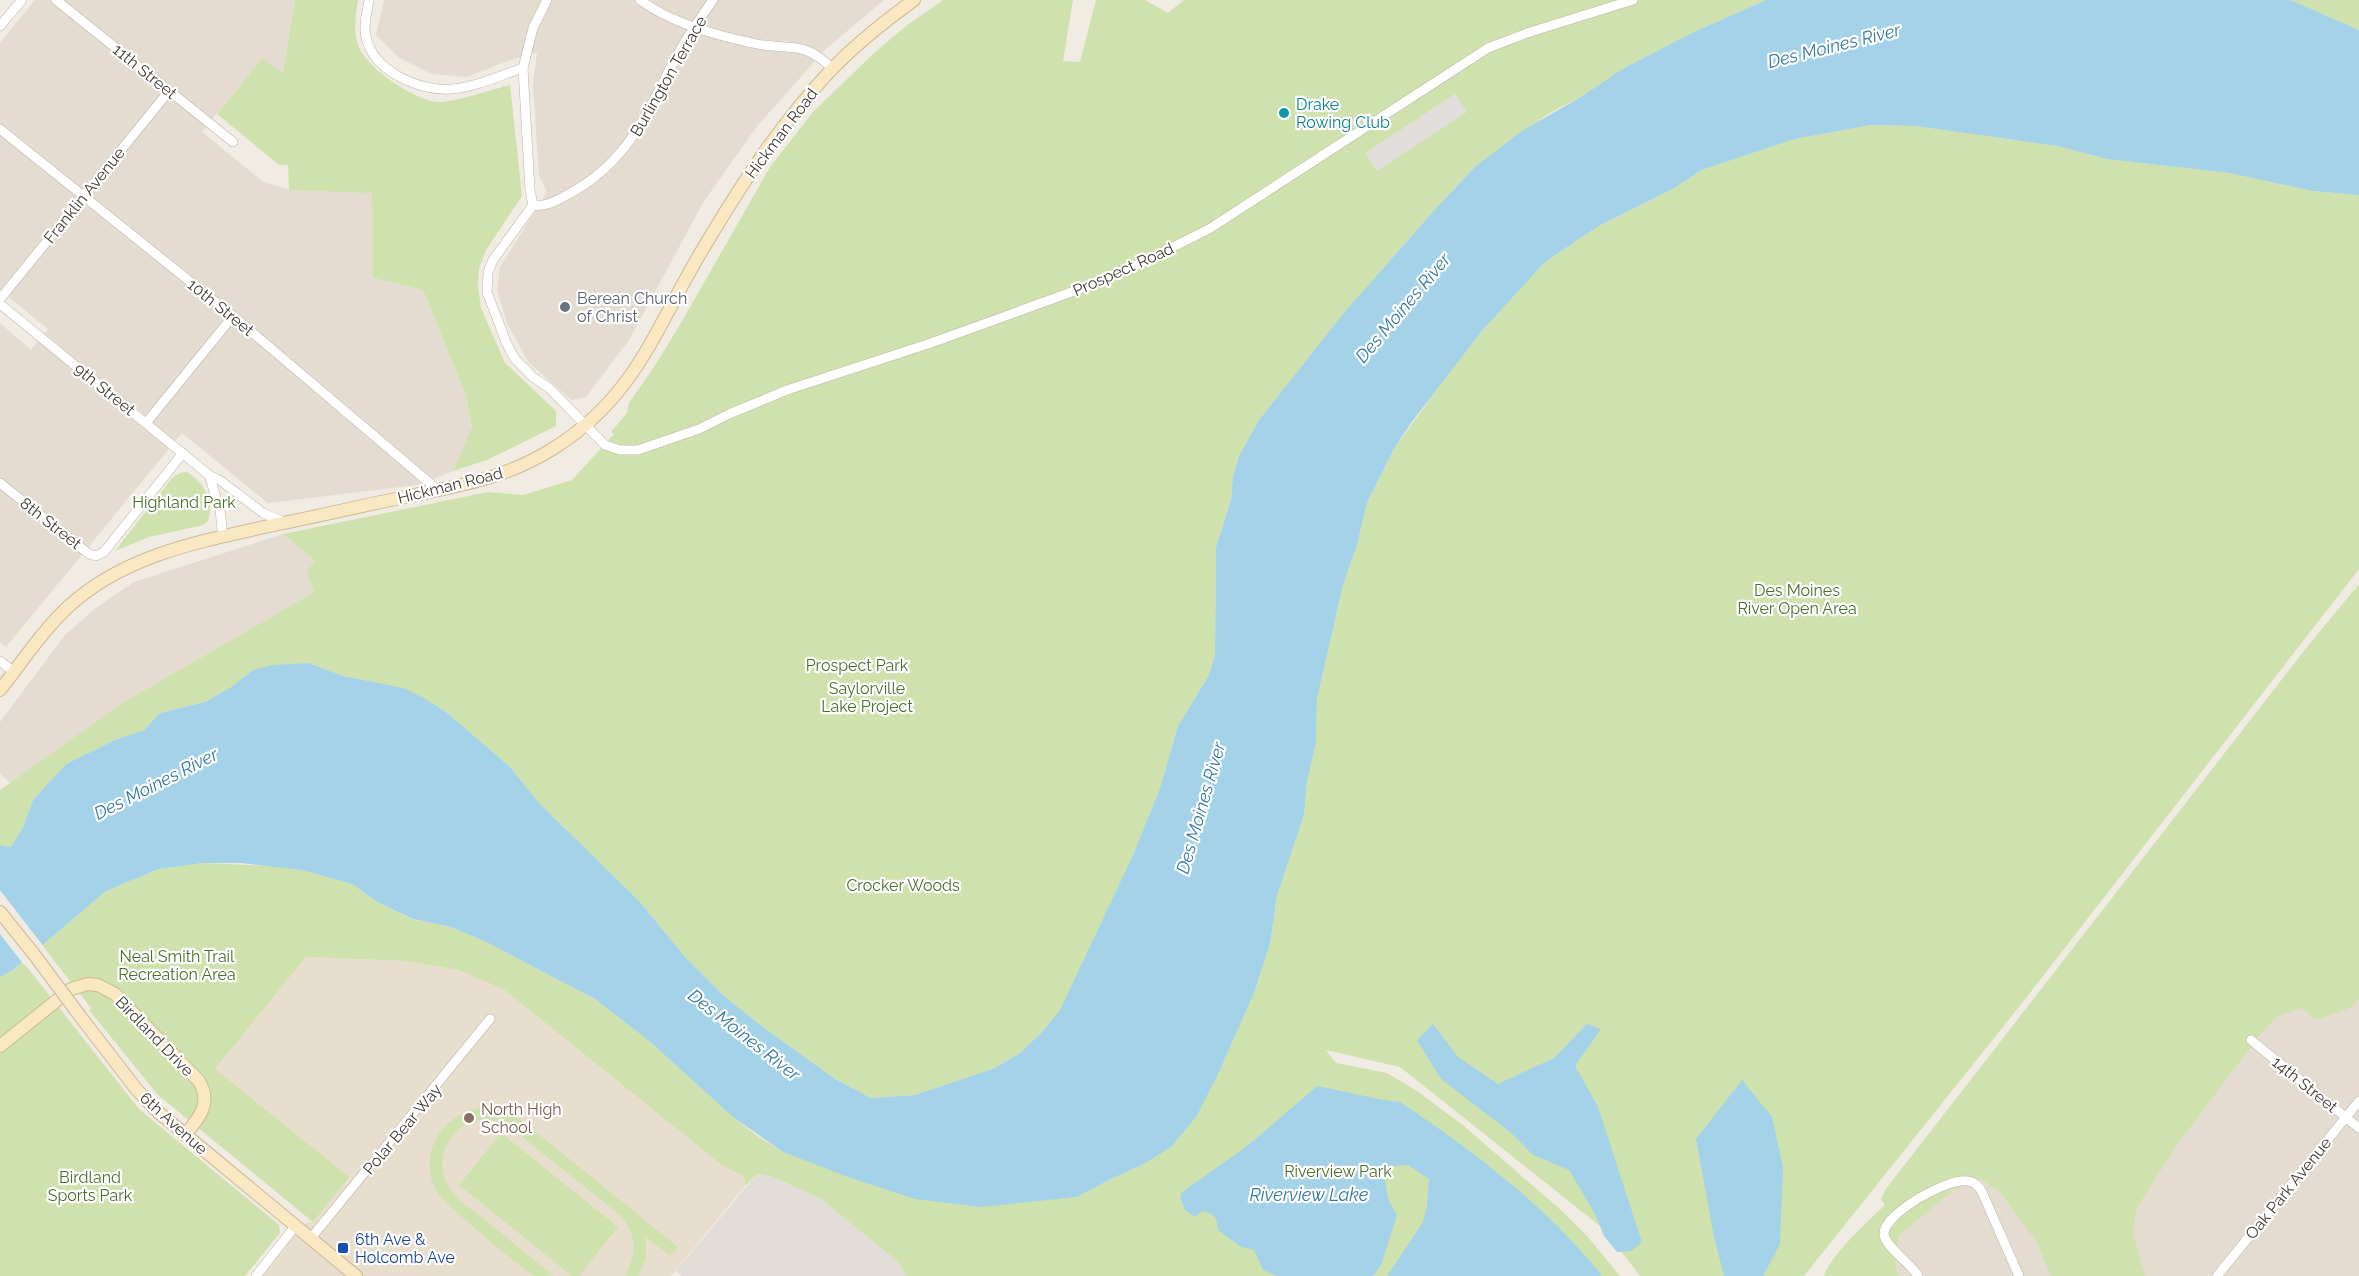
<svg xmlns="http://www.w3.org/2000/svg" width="2359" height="1276" viewBox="0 0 2359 1276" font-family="Raleway,sans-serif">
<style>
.residential{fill:#e4dcd1}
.industrial{fill:#e2ddd8}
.education{fill:#e8dece}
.green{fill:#cfe2ae}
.parking{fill:#e1dedb}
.water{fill:#a3d2e9}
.pier{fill:#f0ebe3}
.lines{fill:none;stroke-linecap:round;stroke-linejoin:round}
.street-casing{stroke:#bdb5aa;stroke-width:10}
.secondary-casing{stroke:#cdba96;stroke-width:14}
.street{stroke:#fff;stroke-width:9}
.secondary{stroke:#fae8c3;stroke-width:12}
.secondary-bridge-casing{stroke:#cdba96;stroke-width:14;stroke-linecap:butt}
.secondary-bridge{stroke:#fae8c3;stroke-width:12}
.culture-dot{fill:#0f9aa8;stroke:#fff;stroke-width:2}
.worship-dot{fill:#6b7280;stroke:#fff;stroke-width:2}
.education-dot{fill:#8d6e63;stroke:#fff;stroke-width:2}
.transit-dot{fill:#1a4fb4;stroke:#fff;stroke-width:2}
.labels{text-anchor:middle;stroke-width:4.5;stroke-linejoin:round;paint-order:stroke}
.street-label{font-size:16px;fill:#413b34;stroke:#fff}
.culture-label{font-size:16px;fill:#0d838f;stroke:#fff;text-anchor:start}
.worship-label{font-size:16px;fill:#5b616d;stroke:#fff;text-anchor:start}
.park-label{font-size:16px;fill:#4b6e2c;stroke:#fff}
.education-label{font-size:16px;fill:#785e54;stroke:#fff;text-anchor:start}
.transit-label{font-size:16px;fill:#164399;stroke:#fff;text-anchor:start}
.water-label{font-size:18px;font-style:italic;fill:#347a9d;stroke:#fff}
</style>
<rect width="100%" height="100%" fill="#f0ebe3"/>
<!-- residential -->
<g class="residential">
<path d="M35,0h260l-12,74 -21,-16 -60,74 60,49 27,9 83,2 1,86 50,12 42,103 7,35 -19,43 -35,14 -150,18 -86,-70 -176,214 -6,-5v-319l31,27 17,-21 -48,-39v-247z"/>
<path d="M384,0h500l-58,49 -68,76 -54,76 -75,139 -43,57 -15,3 -42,-37 -22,-40 -10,-33 3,-23 47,-75 -8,-16 -6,-92 4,-32 -32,10 -38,15 -35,-3 -33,-16 -23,-23z"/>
<path d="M283,534l32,27 -1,31 -190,110 -113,81 -11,-9v-52l65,-87 32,-28 37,-25z"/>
<path d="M2337,926l22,18v332h-523l23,-27z"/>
</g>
<!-- industrial -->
<path class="industrial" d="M757,1174l16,3 48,22 77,63 8,14h-224l-6,-5z"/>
<!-- education -->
<path class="education" d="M306,957l100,4 52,9 45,19 220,177 21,11 1,9 -74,90h-415l40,-51 17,-3 -98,-153z"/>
<!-- green -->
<g class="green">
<path d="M295,0h63c-2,15 -5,30 0,45 7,22 57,56 80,57 14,1 56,-13 72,-17l12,111 -36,54 -7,18 -1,18 3,22 24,55 51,48v15l-69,34 -34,11 19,-44 -7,-34 -42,-103 -50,-12 -1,-85 -83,-3 -1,-25h-9l-62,-51 45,-56 21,15z"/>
<path d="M943,0h130l-10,61 17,1 16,-62h49l23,13 16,-13h582l-70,31 -74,38 -38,26 -36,19 -72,52 -39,41 -95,108 -83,105 -20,36 -6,20 -2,24 -15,47 -1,107 -6,21 -31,51 -18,62 -27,67 -73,156 -17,20 -23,22 -25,15 -80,27 -44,3 -36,-19 -72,-52 -38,-30 -39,-39 -47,-57 -100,-98 -29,-36 -64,-55 -20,-13 -83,-23 -34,-13 -56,7 -22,17 -26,15 -45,11 -16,17 -29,10 -49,24 -33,36 -10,27 -12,20 -11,-2v-55l124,-88 190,-110 -7,-21 8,-10 -32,-27 205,-42 35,3 49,-15 42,-46 -3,-2 16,-19 2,-10 25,-36 27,-44 89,-156 43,-55 60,-58 33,-28z"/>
<path d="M2289,0h70v30l-64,-28z"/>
<path d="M1871,125l44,1 142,20 50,13 122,14 84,18 46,4v374l-333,429 -222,278h-164l-35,-46 -205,-163 -74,-17 10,13 51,10 30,18 47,35 99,86 24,24 33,40h-714l-8,-14 -77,-63 -48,-22 -16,-3 -12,12 -1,-9 -21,-11 -220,-177 -45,-19 -52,-9 -100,-4 -91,112 134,108 -36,45 -155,-127 -69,-85 2,-2 -49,-63 64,-54 53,-22 44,-6 73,3 26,4 50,14 25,18 35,17 39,8 37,16 107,56 54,42 84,76 23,18 27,17 31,11 229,37 34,-3 34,-18 33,-15 75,-92 35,-79 16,-49 7,-48 27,-81 3,-34 9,-38 1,-44 26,-114 14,-40 10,-42 27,-54 51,-71 36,-46 64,-70 52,-35 74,-37 31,-20 93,-31z"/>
<path d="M187,472c17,11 28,29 21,49l-5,4 -54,12 -34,14 57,-73 8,-5z"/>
<path d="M2359,584v415l-9,9 -35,12 -13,-12 -26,9 -17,19 -82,109 -41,64 -3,24 12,43h-94l-14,-33 -37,-51 -21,-14 -25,12 -55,45 -4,28 3,13h-74c6,-20 45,-56 61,-71l-4,-6 4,-9 422,-543z"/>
<path d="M23,962l116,147 140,116 1,8 -35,43h-245v-299l13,-7z"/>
<path d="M484,1107l19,3 17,9 158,128 -8,9 -24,-19v21l-7,18h-15c14,-20 13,-43 -4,-61l-113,-90c-17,-7 -34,-7 -48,4 -17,14 -22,39 -10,58 7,13 22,22 34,31 23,19 47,39 71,58 -5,0 -13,0 -19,0 -8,-2 -93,-74 -98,-84 -22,-39 7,-80 47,-85z"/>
<path d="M501,1133l117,94 -39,49h-7l-113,-91z"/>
</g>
<!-- parking -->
<path class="parking" d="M1455,94l12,18 -90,59 -12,-18z"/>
<!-- water -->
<g class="water">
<path d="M1766,0h523l6,2 64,28v165l-46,-4 -84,-18 -122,-14 -50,-13 -142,-20 -44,-1 -76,14 -93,31 -31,20 -74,37 -52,35 -64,70 -70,91 -17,26 -27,54 -10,42 -14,40 -26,114 -1,44 -9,38 -3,34 -27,81 -7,48 -16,49 -35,79 -23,45 -25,30 -27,17 -33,15 -34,18 -96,10 -66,-8 -67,-22 -65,-25 -50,-35 -84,-76 -54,-42 -107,-56 -37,-16 -38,-8 -36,-17 -25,-18 -50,-14 -61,-7h-38l-44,6 -53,22 -93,79 -13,7v-132l11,2 12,-20 10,-27 33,-36 49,-24 29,-10 16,-17 45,-11 26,-15 22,-17 20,-5 36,-2 34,13 60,12 23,11 20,13 64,55 29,36 100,98 47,57 39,39 38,30 72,52 36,19 44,-3 80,-27 25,-15 23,-22 17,-21 73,-155 27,-67 18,-62 31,-51 6,-21 1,-107 15,-47 2,-24 6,-20 20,-36 83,-105 95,-108 39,-41 46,-35 62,-36 38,-26 74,-38z"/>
<path d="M1433,1024l25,33 40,27 56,-26 33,-34 14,5 -26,37 23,41 44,135 -11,9 -14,1 -13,-16 -9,-22 -26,-44 -36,-15 -23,-23 -69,-53 -24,-39z"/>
<path d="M1742,1080l30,37 11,50 -3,77 -17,32h-39l-10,-39 -18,-98z"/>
<path d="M1317,1086c28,5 55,13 83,16 74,50 146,103 202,174h-215l36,-54 4,-16 2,-27 -21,-14 -25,2 5,32 9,16 -16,50 -8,11h-96l-14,-6 -9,-20 -13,-3 -23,-17c-1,-12 -3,-17 -16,-19l-7,6 -10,-7 -5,-13 2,-5 64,-45z"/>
</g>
<!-- pier -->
<path class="pier" d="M0,890l44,57 -20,18 -24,-31z"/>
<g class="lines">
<defs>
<g id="street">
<path d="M56,0l177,142"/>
<path d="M369,0c-2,12 -6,26 -3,37 7,34 54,55 86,52 24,-2 49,-14 71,-21"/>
<path d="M547,0l-14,28 -10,40 7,122 3,15 -40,55 -5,12 -1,20 19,50 9,17 18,18 16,11 56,57 15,5h18l61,-21 30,-15 58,-24 144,-47 157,-57 41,-17 80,-40 279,-181 42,-16 103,-32"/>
<path d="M640,0c31,23 74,35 112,43 37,9 47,-6 81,26"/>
<path d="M0,26l22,-26"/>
<path d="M0,129l233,187 205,174"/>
<path d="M533,205c13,2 22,-4 34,-10 64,-34 79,-83 111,-141 10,-19 23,-37 35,-54"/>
<path d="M0,299l169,-208"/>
<path d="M0,304l209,171 12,6 42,32 23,10"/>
<path d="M146,423l87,-107"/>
<path d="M209,475l11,35 3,27"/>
<path d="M0,483l89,71 7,2 8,-4 79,-99"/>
<path d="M0,661l14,11"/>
<path d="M2251,1040l108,88"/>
<path d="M311,1238l179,-219"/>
<path d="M256,1276l40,-51"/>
<path d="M1918,1276c-6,-12 -35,-30 -34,-43 1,-20 65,-56 84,-52 6,1 11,5 14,11l37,84"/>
<path d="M2217,1276l142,-175"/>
</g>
<g id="secondary">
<path d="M0,690c22,-28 43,-60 69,-84 56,-51 129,-64 200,-80 46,-9 91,-20 136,-29 56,-12 100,-18 149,-49 83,-52 102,-122 150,-201 37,-62 77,-124 127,-177 25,-26 54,-49 83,-70"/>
<path d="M0,912l33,41"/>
<path d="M80,1016l57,74 21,22 198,164"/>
<path d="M0,1046l71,-57 17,-5 10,1 17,9 84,87c13,22 1,36 -14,54"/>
</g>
</defs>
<!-- street casing -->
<use href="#street" class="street-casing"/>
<!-- secondary casing -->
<use href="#secondary" class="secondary-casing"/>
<!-- street -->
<use href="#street" class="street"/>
<!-- secondary -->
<use href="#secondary" class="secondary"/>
<defs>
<path id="secondary-bridge" d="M33,953l47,63"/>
</defs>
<!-- secondary-bridge casing -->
<use href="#secondary-bridge" class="secondary-bridge-casing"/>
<!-- secondary-bridge -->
<use href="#secondary-bridge" class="secondary-bridge"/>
</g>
<!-- markers -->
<circle class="culture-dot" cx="1284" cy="113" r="6"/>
<circle class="worship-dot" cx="565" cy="307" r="6"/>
<circle class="education-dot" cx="469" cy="1118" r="6"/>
<rect class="transit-dot" x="337" y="1242" width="12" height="12" rx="3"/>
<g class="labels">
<!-- street labels -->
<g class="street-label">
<text transform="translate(145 71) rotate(39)" y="6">11th Street</text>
<text transform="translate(668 76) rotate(-60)" y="6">Burlington Terrace</text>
<text transform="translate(781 133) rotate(-53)" y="6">Hickman Road</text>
<text transform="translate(84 195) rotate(-51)" y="6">Franklin Avenue</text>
<text transform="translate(1123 269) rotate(-24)" y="6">Prospect Road</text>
<text transform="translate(221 307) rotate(39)" y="6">10th Street</text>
<text transform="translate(105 389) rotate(39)" y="6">9th Street</text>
<text transform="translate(450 485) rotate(-14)" y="6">Hickman Road</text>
<text transform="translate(51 523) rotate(38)" y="6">8th Street</text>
<text transform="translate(155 1036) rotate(46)" y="6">Birdland Drive</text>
<text transform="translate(2305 1084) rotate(39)" y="6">14th Street</text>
<text transform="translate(174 1123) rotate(42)" y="6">6th Avenue</text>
<text transform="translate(402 1129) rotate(-50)" y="6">Polar Bear Way</text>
<text transform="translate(2288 1188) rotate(-51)" y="6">Oak Park Avenue</text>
</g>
<!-- culture labels -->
<g class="culture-label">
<text x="1296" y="110">Drake<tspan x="1296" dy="18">Rowing Club</tspan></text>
</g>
<!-- worship labels -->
<g class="worship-label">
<text x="577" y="304">Berean Church<tspan x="577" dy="18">of Christ</tspan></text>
</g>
<!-- park labels -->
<g class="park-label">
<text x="184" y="508">Highland Park</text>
<text x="1797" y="596">Des Moines<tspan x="1797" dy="18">River Open Area</tspan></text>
<text x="857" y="671">Prospect Park</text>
<text x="867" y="694">Saylorville<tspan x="867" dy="18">Lake Project</tspan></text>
<text x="903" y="891">Crocker Woods</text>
<text x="177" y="962">Neal Smith Trail<tspan x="177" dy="18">Recreation Area</tspan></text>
<text x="1338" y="1177">Riverview Park</text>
<text x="90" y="1183">Birdland<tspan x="90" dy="18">Sports Park</tspan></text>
</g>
<!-- education labels -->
<g class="education-label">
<text x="481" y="1115">North High<tspan x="481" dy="18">School</tspan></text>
</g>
<!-- transit labels -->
<g class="transit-label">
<text x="355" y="1245">6th Ave &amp;<tspan x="355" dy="18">Holcomb Ave</tspan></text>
</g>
<!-- water labels -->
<g class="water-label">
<text transform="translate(1834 46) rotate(-14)" y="6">Des Moines River</text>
<text transform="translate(1403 308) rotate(-50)" y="6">Des Moines River</text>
<text transform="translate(156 784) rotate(-27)" y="6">Des Moines River</text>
<text transform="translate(1201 808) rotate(-74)" y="6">Des Moines River</text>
<text transform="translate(744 1035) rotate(38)" y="6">Des Moines River</text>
<text x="1309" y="1201">Riverview Lake</text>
</g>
</g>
</svg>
